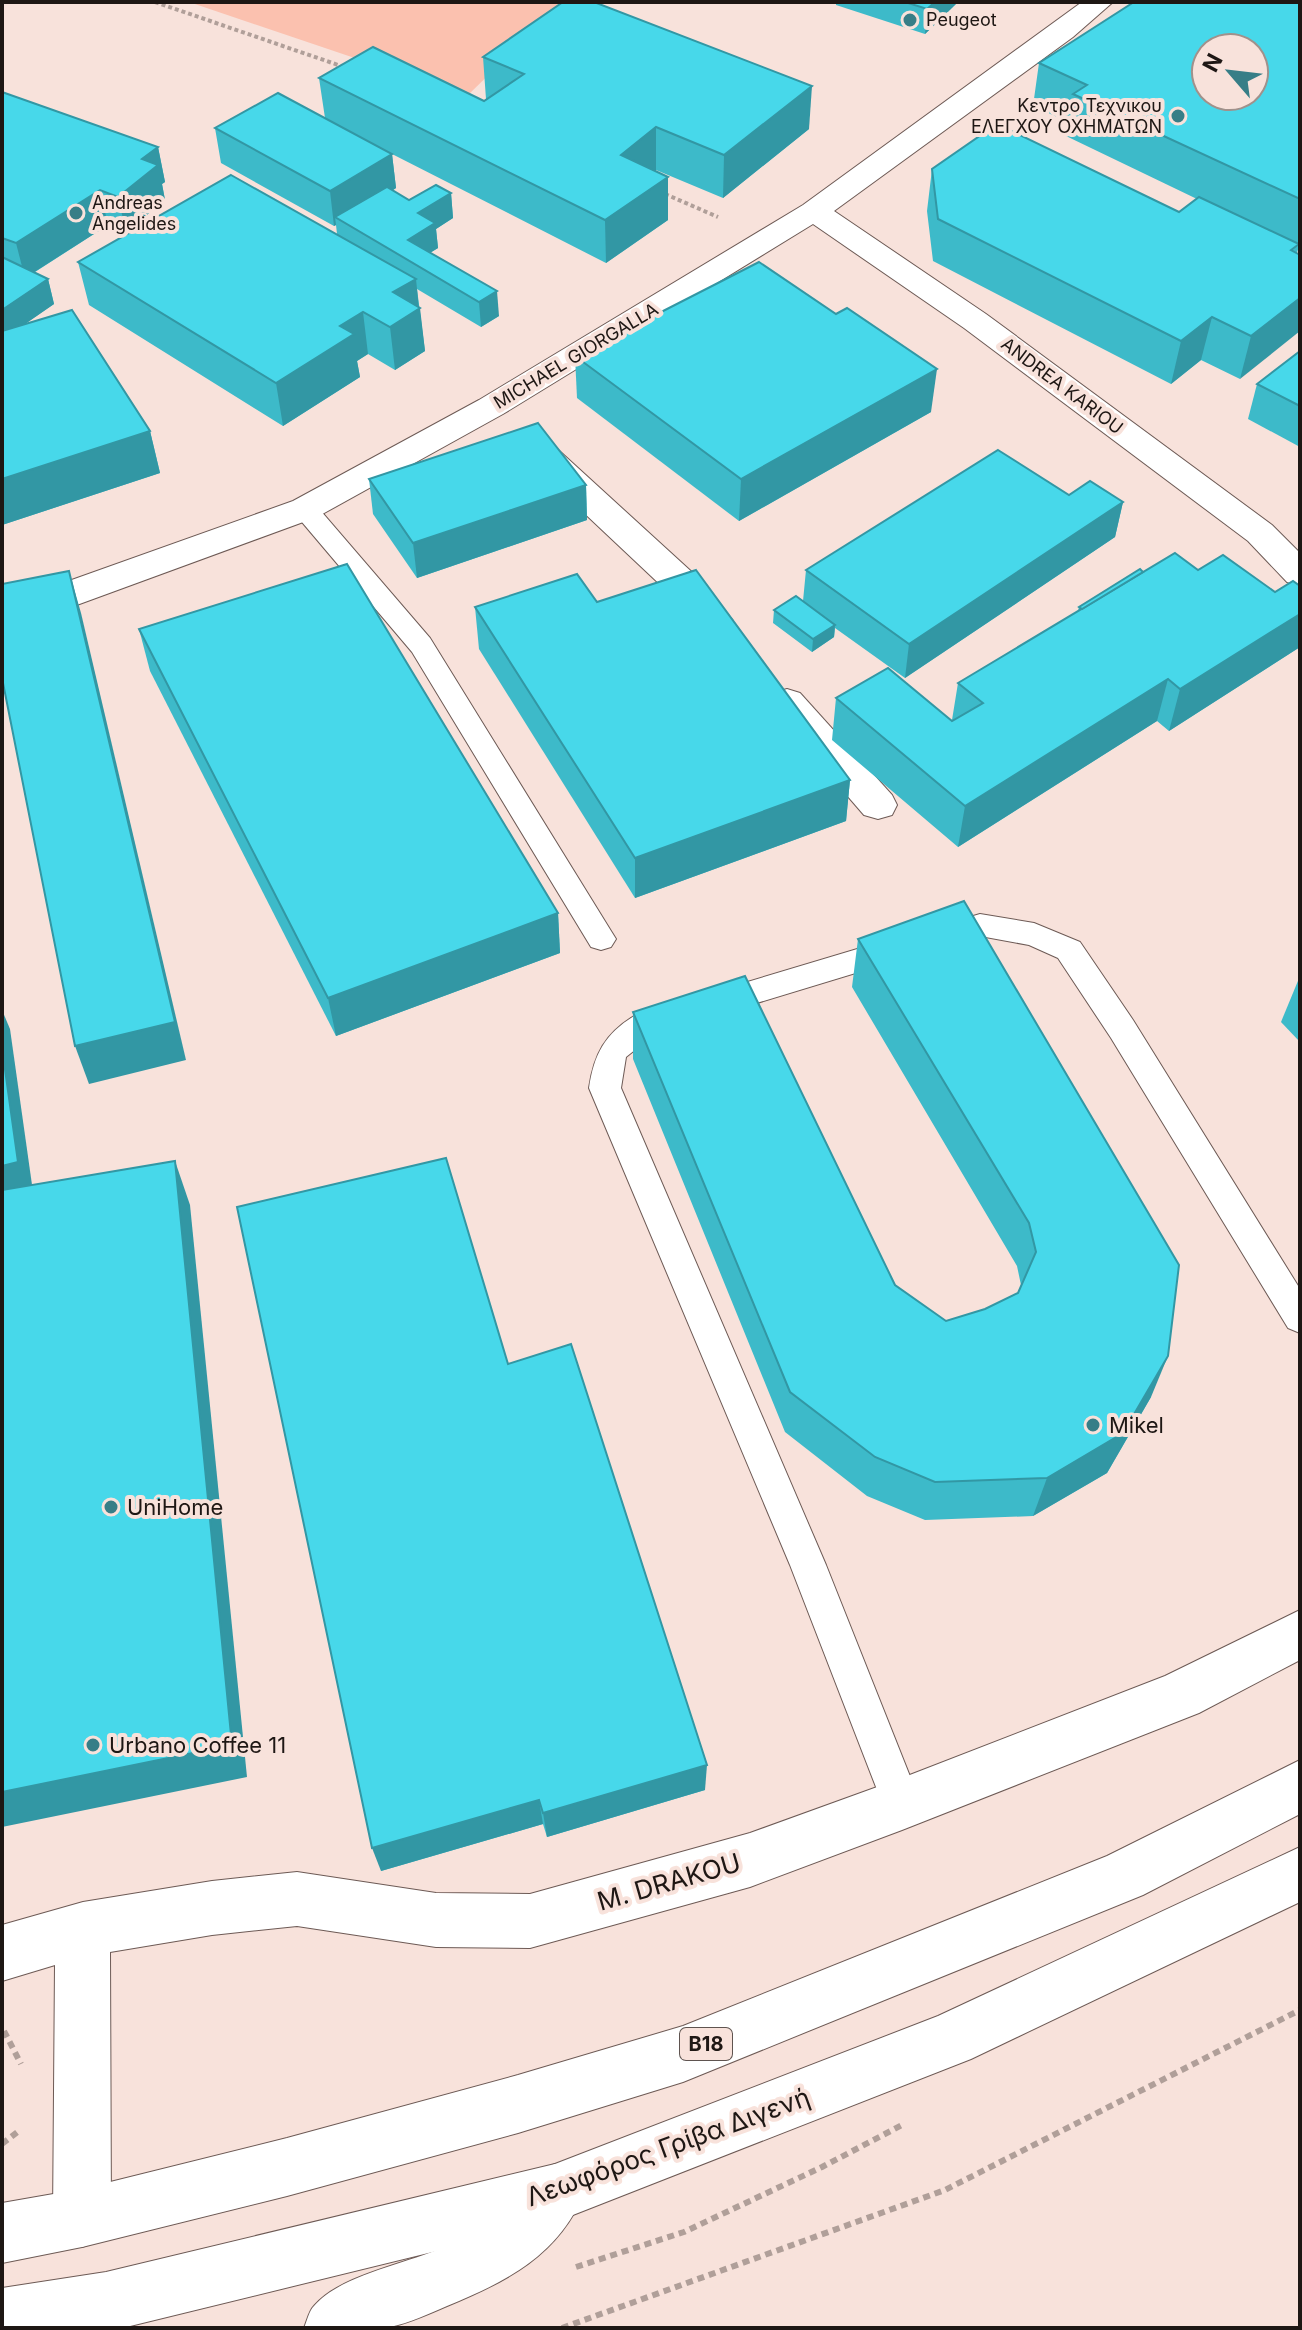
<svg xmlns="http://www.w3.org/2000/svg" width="1302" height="2330" viewBox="0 0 1302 2330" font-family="Inter,sans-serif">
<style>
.green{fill:#fbc1af}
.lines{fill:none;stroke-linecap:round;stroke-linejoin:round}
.lane-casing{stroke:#6d5a55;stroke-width:2}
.street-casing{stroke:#6d5a55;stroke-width:2}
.primary-casing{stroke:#6d5a55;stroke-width:2}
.path-far1{stroke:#b09f99;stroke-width:4;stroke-dasharray:4 3;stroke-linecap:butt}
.path{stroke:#b09f99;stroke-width:6;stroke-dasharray:7 5;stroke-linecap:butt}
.lane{fill:#fff;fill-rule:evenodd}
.street{fill:#fff;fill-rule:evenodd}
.primary{fill:#fff;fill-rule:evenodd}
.wall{fill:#3dbac9}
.shaded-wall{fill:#3297a4}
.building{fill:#47d8ea;stroke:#3297a4;stroke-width:2;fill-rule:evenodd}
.poi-dot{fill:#377e87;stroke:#f8e2db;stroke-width:3}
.labels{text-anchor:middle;stroke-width:8;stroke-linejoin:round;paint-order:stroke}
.far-poi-label{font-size:18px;fill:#1e1714;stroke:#f8e2db;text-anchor:start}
.far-street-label{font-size:18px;fill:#1e1714;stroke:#f8e2db}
.shield{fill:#f8e2db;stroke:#5f5450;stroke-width:2}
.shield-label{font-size:20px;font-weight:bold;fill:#1e1714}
.poi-label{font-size:22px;fill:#1e1714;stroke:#f8e2db;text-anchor:start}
.near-street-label{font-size:26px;fill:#1e1714;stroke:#f8e2db}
</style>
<rect width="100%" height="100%" fill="#f8e2db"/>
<!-- green -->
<path class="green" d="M189,2h374l-96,94z"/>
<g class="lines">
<defs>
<g id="lane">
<path d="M305,501l9,2 116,135 181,293 5,8 -5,8 -10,3 -10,-3 -179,-295 -116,-137 -4,-6 4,-6z"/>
<path d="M980,914l54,9 46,19 53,78 167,269v44l-12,-5 -177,-290 -53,-80 -29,-13 -49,-9 -41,12 -10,-3 -5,-8 5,-8z"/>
<path d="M894,938l11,4 4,8 -4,8 -250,76 -29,23 -5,31 205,477 95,239 -5,14 -14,5 -14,-5 -98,-253 -201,-477c5,-34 16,-54 45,-72z"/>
</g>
<g id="street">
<path d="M1082,2h31l-40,35 -239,174 152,103 286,211 28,28v33l-13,-4 -39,-41 -284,-213 -151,-104 -310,190 -186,103 -243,89 -72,18v-24l50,-13 241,-86 186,-101 324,-195z"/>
<path d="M543,444l12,3 139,127 39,47 -5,9 -13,3 -13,-3 -34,-38 -137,-129 -5,-8 5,-8z"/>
<path d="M787,689l13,4 92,102 5,10 -5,10 -14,4 -14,-4 -90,-104 -6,-9 6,-9z"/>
<path d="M1300,1610v50l-101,53 -297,117 -152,57 -220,61 -94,-1 -139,-21 -85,9 -102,17 1,266 -8,21 -21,8 -21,-8 -8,-21 2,-253 -53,16v-56l81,-23 129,-21 85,-9 139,21 94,1 220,-61 152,-55 263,-102z"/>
<path d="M555,2164l21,8 8,21c-25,62 -78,89 -137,113 -18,8 -38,17 -57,21 -26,3 -59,1 -86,1 3,-7 5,-17 10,-22 27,-32 97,-43 135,-61 20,-10 40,-22 57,-37 21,-19 20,-32 49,-44z"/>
</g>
<g id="primary">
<path d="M1300,1760v54l-157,81 -460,187 -165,51 -231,63 -205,51 -80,16v-60l80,-14 205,-51 231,-63 165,-49 424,-170z"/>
<path d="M1300,1847v55l-329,157 -416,163 -433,106h-120v-40l104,-16 449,-108 383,-148z"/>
</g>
</defs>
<!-- lane casing -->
<use href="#lane" class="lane-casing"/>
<!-- street casing -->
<use href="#street" class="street-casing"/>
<!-- primary casing -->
<use href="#primary" class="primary-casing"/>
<!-- path-far1 -->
<g class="path-far1">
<path d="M155,2l189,65"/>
<path d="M665,194l53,23"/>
</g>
<!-- path -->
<g class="path">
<path d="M4,2031l17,33"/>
<path d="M2,2144l18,-14"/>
<path d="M576,2267l108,-35 138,-65 82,-43"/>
<path d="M562,2328l383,-138 355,-180"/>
</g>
<!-- lane -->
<use href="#lane" class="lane"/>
<!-- street -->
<use href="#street" class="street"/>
<!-- primary -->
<use href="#primary" class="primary"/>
</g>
<!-- wall -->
<g class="wall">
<path d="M836,2h122l-33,32 -89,-29z"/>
<path d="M1300,2v245l-1,-1 -2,7 -57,126 -39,-19 -30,24 -238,-123 -6,-50 5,-42 247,43 18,-13 -131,-63 2,-14 -35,-16 6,-43z"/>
<path d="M483,57l326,72 -86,69 -67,-28 -1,1 13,6v43l-62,43 -214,-109 4,34 -4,3 17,9 42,-7 2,25 -17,11 2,19 -8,5 69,63 -18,11 -64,-38 8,62 -30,19 -27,-16 -11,7 3,16 -77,49 -194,-121 -11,-43 259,-28 -1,-9 -2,1 -113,-63 -6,-35 110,-10 -6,-40 165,23 2,-2z"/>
<path d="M2,92l156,55 7,35 -3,2 3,16 -39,32 -18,-7 -73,47 13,7 6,25 -29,20 125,107 10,42 -158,52z"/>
<path d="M1300,351v96l-52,-28 9,-35z"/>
<path d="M575,356l356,56 -192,109 -162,-123z"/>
<path d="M369,479l217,6 1,35 -170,58 -44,-64z"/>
<path d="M1069,495l54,7 -8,35 -210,141 -70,-50 -1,9 -22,15 -39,-29 1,-13 29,-9 3,-31z"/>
<path d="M1198,570l77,22 25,-6v61l-131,84 -12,-10 -199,126 -126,-107 4,-42 116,22 6,-37 120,-72 1,-4 64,-35z"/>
<path d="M597,602l253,178 -4,41 -211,77 -156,-249 -4,-42z"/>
<path d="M139,629l419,284 2,40 -224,83 -186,-365z"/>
<path d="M858,939l293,458 -44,76 -74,43 -108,4 -58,-24 -82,-64 -152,-373v-47l262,273 51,36 39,-12 33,-16 3,-8 -4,-19 -165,-279z"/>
<path d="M1300,976v66l-19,-20z"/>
<path d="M508,1364l197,426 -158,47 -4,-13 -162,47z"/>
</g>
<!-- shaded-wall -->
<g class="shaded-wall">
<path d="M935,2h23l-33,32 2,-25z"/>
<path d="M812,86l-3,43 -86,69 1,-43z"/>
<path d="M656,127v43l-35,27v-42z"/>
<path d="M158,147l7,35 -3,2 3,16 -39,32 -8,-35 24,-38z"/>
<path d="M392,154l4,34 -54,33 -7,-4 1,8 -2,1 -4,-35z"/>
<path d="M668,177v43l-62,43 -1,-43z"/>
<path d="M100,190l8,35 -83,53 -9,-35z"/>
<path d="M451,193l2,25 -17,11 2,19 -25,15 -5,-23 10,-27z"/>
<path d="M48,279l6,25 -52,36v-30z"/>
<path d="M416,279l3,30 1,-1 5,43 -30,19 -5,-43 3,-35z"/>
<path d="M497,291l2,25 -18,11 -2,-25z"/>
<path d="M1300,298v33l-60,48 11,-43z"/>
<path d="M363,312l5,42 -11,7 3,16 -77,49 -7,-43 64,-57z"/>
<path d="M1212,317l-11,43 -30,24 10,-43z"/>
<path d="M937,369l-6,43 -192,109 2,-42z"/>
<path d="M150,431l10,42 -158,52v-46z"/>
<path d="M586,485l1,35 -170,58 -4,-35z"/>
<path d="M1123,502l-8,35 -210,141 4,-34z"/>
<path d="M69,571l12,42 105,447 -97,24 -14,-38z"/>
<path d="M1300,614v33l-131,84 11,-42z"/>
<path d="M835,625l-1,12 -22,15 1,-13z"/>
<path d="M1168,679l-11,42 -199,126 7,-41z"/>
<path d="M850,780l-4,41 -211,77v-40z"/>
<path d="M558,913l2,40 -224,83 -8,-38z"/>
<path d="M2,1010l8,19 24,170 -32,7z"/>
<path d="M175,1161l15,44 57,572 -245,50v-35z"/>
<path d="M1168,1356l-17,41 -44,76 -74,43 14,-38z"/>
<path d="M707,1765l-2,25 -158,47 -4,-24z"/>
<path d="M539,1800l4,24 -162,47 -9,-23z"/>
</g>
<!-- building -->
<g class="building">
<path d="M563,2h31l218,84 -88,69 -68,-28 -35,28 47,22 -63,43 -286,-142 54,-31 111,54 40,-27 -41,-17z"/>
<path d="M905,2h30l-8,7z"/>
<path d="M1134,2h166v197l-227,-105 14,-9 -48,-22zM1206,48h48v48h-48z"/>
<path d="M2,92l156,55 -16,12 16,6 -40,32 -18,-7 -84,53 -14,-5z"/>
<path d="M278,93l114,61 -62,37 -115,-63z"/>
<path d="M997,124l182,88 20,-15 100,47 -8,6 9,5v43l-49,38 -39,-19 -31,24 -243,-122 -6,-50z"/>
<path d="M231,175l185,104 -23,13 27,16 -30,19 -27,-15 -23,14 14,8 -78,49 -198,-121z"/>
<path d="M436,185l15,8 -33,20 17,10 -27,17 89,51 -18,11 -144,-85 52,-30 22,13z"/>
<path d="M2,257l46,22 -46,31z"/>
<path d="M759,262l77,52 11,-6 90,61 -196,110 -166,-123z"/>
<path d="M72,310l78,121 -148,48v-148z"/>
<path d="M1300,351v55l-43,-22z"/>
<path d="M538,423l48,62 -173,58 -44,-64z"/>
<path d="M998,450l71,45 21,-14 33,21 -214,142 -103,-74z"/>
<path d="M1175,553l23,17 25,-15 52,37 18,-11 7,5v28l-120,75 -12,-10 -203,127 -129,-108 52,-30 64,53 31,-18 -25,-20z"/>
<path d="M347,564l211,349 -230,85 -189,-369z"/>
<path d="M1140,569l3,3 -61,37 -3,-2z"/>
<path d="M696,570l154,210 -215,78 -160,-251 102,-33 20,28z"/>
<path d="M69,571l106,451 -100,24 -73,-368v-94z"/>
<path d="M796,596l39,29 -22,14 -39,-29z"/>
<path d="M964,901l215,364 -11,91 -45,77 -76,45 -112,4 -60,-25 -85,-65 -157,-380 112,-36 150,309 51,36 39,-12 33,-16 18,-41 -7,-29 -171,-284z"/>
<path d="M2,1048l16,114 -16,4z"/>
<path d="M446,1158l62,206 63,-20 136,421 -164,48 -4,-13 -167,48 -135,-641z"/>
<path d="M175,1161l57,584 -230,47v-602z"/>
</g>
<!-- markers -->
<g class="poi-dot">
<circle cx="910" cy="20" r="8"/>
<circle cx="1178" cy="116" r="8"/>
<circle cx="76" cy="213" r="8"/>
<circle cx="1093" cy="1425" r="8"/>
<circle cx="111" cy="1507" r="8"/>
<circle cx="93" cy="1745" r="8"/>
</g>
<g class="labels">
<!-- far-poi labels -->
<g class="far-poi-label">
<text x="926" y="26">Peugeot</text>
<text x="1162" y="112" text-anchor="end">Κεντρο Τεχνικου<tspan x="1162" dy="21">ΕΛΕΓΧΟΥ ΟΧΗΜΑΤΩΝ</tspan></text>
<text x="92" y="209">Andreas<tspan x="92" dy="21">Angelides</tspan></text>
</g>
<!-- far-street labels -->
<g class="far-street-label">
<text transform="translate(576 356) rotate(-31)" y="6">MICHAEL GIORGALLA</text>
<text transform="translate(1062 386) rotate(37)" y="6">ANDREA KARIOU</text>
</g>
<!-- shield labels -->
<rect class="shield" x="680" y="2028" width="52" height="32" rx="6"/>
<g class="shield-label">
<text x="706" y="2051">B18</text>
</g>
<!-- poi labels -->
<g class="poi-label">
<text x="1109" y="1433">Mikel</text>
<text x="127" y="1515">UniHome</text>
<text x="109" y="1753">Urbano Coffee 11</text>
</g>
<!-- near-street labels -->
<g class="near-street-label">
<text transform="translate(669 1882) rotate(-16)" y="9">M. DRAKOU</text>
<text transform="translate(668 2147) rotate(-20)" y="9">Λεωφόρος Γρίβα Διγενή</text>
</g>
</g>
<!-- border -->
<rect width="1302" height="2330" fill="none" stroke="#1e1714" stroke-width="8"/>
<!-- north arrow -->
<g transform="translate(1230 72) rotate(298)"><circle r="38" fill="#f8e2db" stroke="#a1918b" stroke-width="2"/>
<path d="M0-6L14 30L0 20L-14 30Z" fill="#377e87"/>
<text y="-12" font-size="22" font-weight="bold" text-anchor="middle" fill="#1e1714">N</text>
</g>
</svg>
